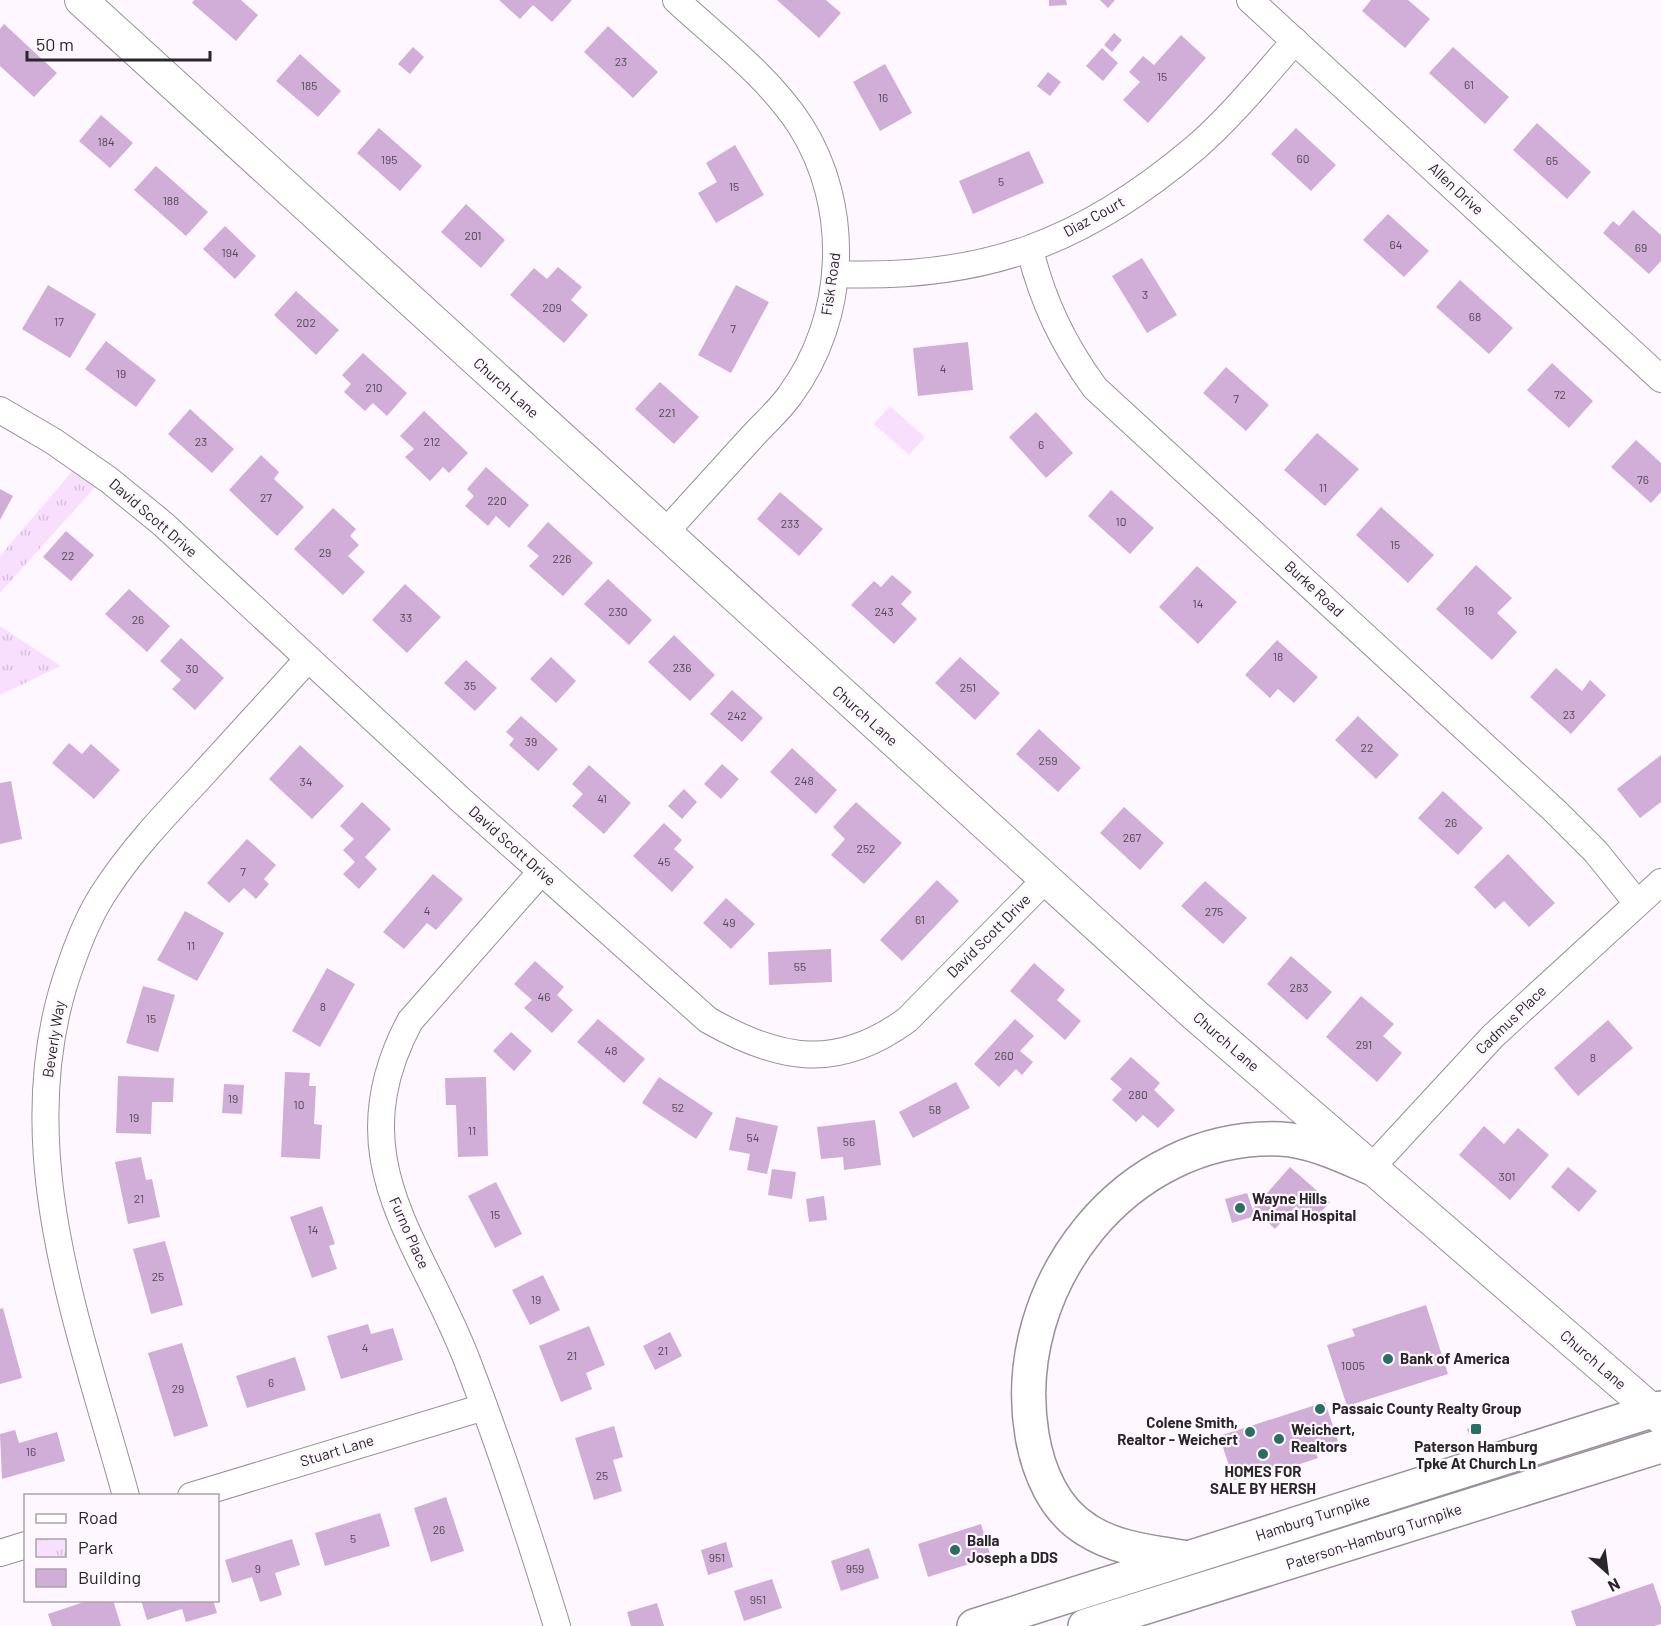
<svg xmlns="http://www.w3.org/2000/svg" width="1661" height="1626" viewBox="0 0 1661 1626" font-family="Barlow,sans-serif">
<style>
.grass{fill:#f9dffe}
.park{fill:url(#park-tufts)}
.building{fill:#d0aed7}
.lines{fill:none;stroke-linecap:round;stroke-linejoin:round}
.minor-casing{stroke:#98909a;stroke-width:28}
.tertiary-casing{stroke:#98909a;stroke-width:34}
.primary-casing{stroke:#98909a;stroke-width:36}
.minor{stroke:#fff;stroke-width:26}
.tertiary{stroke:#fff;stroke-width:32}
.primary{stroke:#fff;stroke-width:33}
.poi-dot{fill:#286e63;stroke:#fef7ff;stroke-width:2}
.labels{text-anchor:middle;stroke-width:4.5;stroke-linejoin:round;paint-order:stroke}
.number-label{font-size:12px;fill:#534855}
.street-label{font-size:15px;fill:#29262a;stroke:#fef7ff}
.poi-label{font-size:15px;font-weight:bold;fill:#29262a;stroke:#fef7ff;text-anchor:start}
</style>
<defs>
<pattern id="park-tufts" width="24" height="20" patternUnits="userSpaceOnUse" patternTransform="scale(1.5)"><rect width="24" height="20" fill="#f9dffe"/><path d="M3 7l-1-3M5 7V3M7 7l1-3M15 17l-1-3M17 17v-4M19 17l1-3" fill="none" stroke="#d5bfda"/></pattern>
</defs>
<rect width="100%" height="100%" fill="#fef7ff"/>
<!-- grass -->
<path class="grass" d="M890,406l35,31 -16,18 -35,-31z"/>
<!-- park -->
<g class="park">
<path d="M74,469l23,16 -97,108v-37z"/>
<path d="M0,626l61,40 -61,29z"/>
</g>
<!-- building -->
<g class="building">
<path d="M194,0h47l17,15 -22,26 -44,-38z"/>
<path d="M499,0h73l-20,22 -19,-17 -13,14z"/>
<path d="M777,0h49l15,13 -22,25z"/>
<path d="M1049,0h17l1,5 -18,1z"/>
<path d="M1100,0h15l-7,8z"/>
<path d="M1371,0h37l22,19 -25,29 -43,-37z"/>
<path d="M4,24l53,49 -23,24 -34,-31v-37z"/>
<path d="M608,26l50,46 -25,26 -49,-46z"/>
<path d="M1114,33l8,7 -10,12 -8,-7z"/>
<path d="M1181,35l25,23 -58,65 -25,-23 17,-18 -11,-10 14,-16 11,9z"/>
<path d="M413,47l11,10 -14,17 -12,-10z"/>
<path d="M1453,47l56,50 -24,27 -56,-51z"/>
<path d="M1102,48l16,15 -15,18 -17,-15z"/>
<path d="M300,54l41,37 -23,26 -42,-36z"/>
<path d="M885,64l27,49 -32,18 -27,-49z"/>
<path d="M1048,72l13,10 -11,14 -13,-10z"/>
<path d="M101,115l32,28 -23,25 -31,-27z"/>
<path d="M1537,123l54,49 -24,27 -54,-49z"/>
<path d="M379,128l43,38 -22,25 -43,-38z"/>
<path d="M1296,128l40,37 -25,26 -40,-37z"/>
<path d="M735,145l29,50 -48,28 -18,-30 19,-11 -11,-19z"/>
<path d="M1029,151l15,32 -71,31 -14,-33z"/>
<path d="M156,166l52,46 -22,24 -52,-46z"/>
<path d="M466,204l39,36 -24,28 -40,-36z"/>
<path d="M1633,210l28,25v26l-12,13 -46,-41 10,-12 6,5z"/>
<path d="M1388,214l41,37 -25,26 -41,-37z"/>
<path d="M225,226l31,30 -21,23 -32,-30z"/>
<path d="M1142,258l35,57 -30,18 -35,-57z"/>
<path d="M558,267l24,20 -11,13 17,15 -24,28 -54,-48 24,-27 13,11z"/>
<path d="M1460,280l53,48 -24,26 -53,-47z"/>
<path d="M48,285l48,29 -26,44 -48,-29z"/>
<path d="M736,285l33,17 -38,71 -33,-18z"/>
<path d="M296,291l43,39 -23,25 -42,-40z"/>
<path d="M106,341l50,39 -20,27 -51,-38z"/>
<path d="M968,342l5,48 -55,6 -5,-48z"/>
<path d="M363,353l44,40 -20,23 -14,-13 -8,8 -21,-19 7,-8 -9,-9z"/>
<path d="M1552,363l41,38 -24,27 -42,-38z"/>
<path d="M1226,367l43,38 -23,26 -43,-38z"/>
<path d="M660,382l39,35 -25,27 -39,-35z"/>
<path d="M190,409l44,40 -22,24 -44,-39z"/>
<path d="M424,411l44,42 -19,20 -6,-6 -13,14 -25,-24 9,-8 -14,-13z"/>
<path d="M1036,412l37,41 -27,25 -37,-41z"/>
<path d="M1317,433l42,36 -34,37 -41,-36z"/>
<path d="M1636,440l25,23v29l-10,11 -40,-36z"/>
<path d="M261,455l18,17 -5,7 30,28 -27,29 -48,-46z"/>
<path d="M486,467l43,38 -20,23 -13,-12 -8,10 -23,-20 9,-10 -7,-7z"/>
<path d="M0,489l13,7 -13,24z"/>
<path d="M1111,490l43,38 -24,26 -42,-38z"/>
<path d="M780,492l43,37 -24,27 -42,-37z"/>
<path d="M1381,507l53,48 -26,28 -52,-48z"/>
<path d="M333,508l23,21 -6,7 9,9 -11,11 17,16 -22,23 -49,-46z"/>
<path d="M548,522l45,41 -30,33 -34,-30 10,-10 -12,-10z"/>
<path d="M66,531l28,24 -23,26 -28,-24z"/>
<path d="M1476,565l36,33 -15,15 20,19 -25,28 -56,-51z"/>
<path d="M1197,566l40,36 -39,42 -39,-37z"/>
<path d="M892,575l20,17 -11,12 16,15 -23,25 -43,-39 23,-24 7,6z"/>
<path d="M608,579l44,41 -23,25 -45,-41z"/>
<path d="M405,584l36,33 -34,36 -35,-33z"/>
<path d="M129,589l41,37 -23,26 -42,-38z"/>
<path d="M674,635l41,40 -25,26 -42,-39z"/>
<path d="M181,638l43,40 -29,32 -23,-21 9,-9 -21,-19z"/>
<path d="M1277,640l41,37 -24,26 -16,-14 -8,9 -25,-23z"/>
<path d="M551,657l25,24 -20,22 -26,-24z"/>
<path d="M960,657l40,36 -25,27 -40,-37z"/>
<path d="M466,660l31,28 -22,23 -31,-28z"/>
<path d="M1556,668l26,23 8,-11 16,15 -35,39 -41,-37z"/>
<path d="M732,690l31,28 -21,24 -32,-28z"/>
<path d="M521,716l37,33 -20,22 -29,-26 5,-6 -8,-7z"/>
<path d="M1358,716l41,39 -23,24 -41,-39z"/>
<path d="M1039,729l42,39 -23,24 -42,-38z"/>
<path d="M69,743l13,11 9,-10 29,26 -26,29 -42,-36z"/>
<path d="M300,745l44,41 -32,33 -43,-40z"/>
<path d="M792,748l45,42 -21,24 -46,-42z"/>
<path d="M1661,755v47l-21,16 -23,-29z"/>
<path d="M722,764l17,15 -18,20 -17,-15z"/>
<path d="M589,765l42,38 -27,31 -32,-28 11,-12 -11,-10z"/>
<path d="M11,781l11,58 -22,5v-61z"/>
<path d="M684,789l13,13 -15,17 -14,-13z"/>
<path d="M1443,791l40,37 -25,27 -40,-37z"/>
<path d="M362,802l29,27 -26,28 12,12 -18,20 -16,-15 12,-12 -12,-12 11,-11 -14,-13z"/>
<path d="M856,802l46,41 -38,41 -33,-29 14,-16 -12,-12z"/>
<path d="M1124,807l40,36 -24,27 -40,-37z"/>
<path d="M664,823l18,17 -8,9 20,18 -22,25 -39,-36z"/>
<path d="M247,839l29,26 -12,14 5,5 -13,15 -12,-11 -15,15 -22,-20z"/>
<path d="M1508,854l47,49 -26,24 -25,-26 -9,8 -21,-22z"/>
<path d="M433,874l30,25 -27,31 -9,-7 -23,26 -21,-17z"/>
<path d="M937,880l22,21 -57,60 -22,-21z"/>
<path d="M1205,881l42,37 -24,26 -42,-38z"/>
<path d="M726,898l29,26 -24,25 -28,-26z"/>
<path d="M185,911l39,22 -27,48 -40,-21z"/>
<path d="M831,949l1,33 -63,3 -1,-33z"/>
<path d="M1291,956l41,36 -25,28 -40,-36z"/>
<path d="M535,961l29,26 -7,8 16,15 -21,23 -28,-25 8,-8 -18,-16z"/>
<path d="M1034,963l31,27 -8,10 24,21 -16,19 -55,-49z"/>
<path d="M327,968l28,16 -35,63 -28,-16z"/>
<path d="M143,986l32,9 -17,57 -32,-9z"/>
<path d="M1361,996l33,28 -11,12 19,17 -25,29 -51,-45z"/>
<path d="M598,1019l47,40 -21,24 -47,-41z"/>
<path d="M1015,1019l19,17 -14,15 13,11 -11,13 -6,-6 -17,18 -25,-23z"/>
<path d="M1608,1020l25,28 -55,48 -24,-28z"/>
<path d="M511,1032l21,19 -18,20 -21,-20z"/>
<path d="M1131,1057l29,26 -6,7 21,20 -17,18 -15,-13 -7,7 -24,-22 10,-11 -12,-10z"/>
<path d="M285,1072l25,1 -1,13h7l-2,38 8,1 -2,34 -39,-2z"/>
<path d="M118,1076l56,2 -1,24h-21l-1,32 -35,-1z"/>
<path d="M486,1077l2,79 -30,1 -2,-52h-10l-1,-27z"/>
<path d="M659,1077l54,36 -17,26 -54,-36z"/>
<path d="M956,1082l14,26 -57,30 -14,-26z"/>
<path d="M224,1084l20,1 -2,29 -20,-1z"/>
<path d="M736,1117l42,9 -11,48 -20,-4 3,-16 -21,-4z"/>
<path d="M875,1120l6,45 -37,5 -1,-13 -22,2 -4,-32z"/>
<path d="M1484,1126l20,18 14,-16 31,27 -39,45 -51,-45z"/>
<path d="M141,1157l5,23 6,-1 8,38 -32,7 -13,-62z"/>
<path d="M1290,1167l40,35 -17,19 -17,-15 -21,23 -22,-20z"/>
<path d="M1568,1167l29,24 -18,21 -28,-25z"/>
<path d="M772,1169l24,3 -4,27 -24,-4z"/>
<path d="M496,1182l26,52 -27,14 -27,-52z"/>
<path d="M1247,1193l8,23 -23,7 -7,-24z"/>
<path d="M824,1196l3,24 -18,2 -3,-23z"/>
<path d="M322,1206l13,38 -6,2 8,23 -25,9 -22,-61z"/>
<path d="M165,1241l18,64 -32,9 -18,-65z"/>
<path d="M543,1275l17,35 -30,15 -18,-35z"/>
<path d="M1426,1305l22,69 -101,32 -20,-61 28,-9 -3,-7z"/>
<path d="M3,1308l19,70 -22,6v-75z"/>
<path d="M368,1324l3,10 22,-6 10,32 -62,19 -14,-43z"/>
<path d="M589,1326l16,39 -19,8 6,16 -31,13 -22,-56z"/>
<path d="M670,1332l12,24 -27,14 -12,-24z"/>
<path d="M182,1343l26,83 -34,11 -26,-84z"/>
<path d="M295,1357l11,33 -59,18 -11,-32z"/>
<path d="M1325,1402l13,39 -11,4 1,5 -12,4 2,4 -51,17 -3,-9 -14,5 2,4 -18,5 -15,-44z"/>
<path d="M1478,1425l1,6 -10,3 -2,-5z"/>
<path d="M614,1426l9,31 -10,3 9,31 -28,9 -19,-62z"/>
<path d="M15,1430l4,13 38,-11 8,29 -63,18 -2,-45z"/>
<path d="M446,1497l18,54 -33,11 -17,-54z"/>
<path d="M380,1513l10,33 -65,20 -10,-33z"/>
<path d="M981,1524l10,33 -63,20 -10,-33z"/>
<path d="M292,1539l8,26 -25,8 7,22 -22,7 -8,-25 -20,6 -7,-23z"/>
<path d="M726,1542l7,25 -25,8 -7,-25z"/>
<path d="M869,1548l10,30 -38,13 -10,-30z"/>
<path d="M772,1579l10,29 -38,13 -10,-30z"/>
<path d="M1653,1583l8,24v17l-7,2h-78l-5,-15z"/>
<path d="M90,1600h23l8,26h-69l-4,-12z"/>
<path d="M141,1600h72l4,13 -31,9 -4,-13 -35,11z"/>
<path d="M657,1603l7,23h-33l-4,-14z"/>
</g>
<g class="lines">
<defs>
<g id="minor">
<path d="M1250,0l411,379"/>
<path d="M1030,250c13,52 33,94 65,138l460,423 41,41 41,51"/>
<path d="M836,274c147,6 247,-31 359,-126 37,-32 68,-71 100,-107"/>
<path d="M0,410l53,31 56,39 54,44 299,277 246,219c72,41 129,51 199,0l138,-140"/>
<path d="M665,533c28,-32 57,-63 85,-94 13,-15 29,-28 40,-44 57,-77 62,-189 10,-270 -32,-49 -82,-86 -124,-125"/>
<path d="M541,872l-131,149c-74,139 11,218 58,342 33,86 62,175 89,263"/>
<path d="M1371,1168l122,-132 168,-154"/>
<path d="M126,1496c-47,-172 -120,-355 -55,-532 9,-26 20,-53 36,-76 25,-38 56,-71 87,-104 38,-42 76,-83 114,-125"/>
<path d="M191,1496l293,-89"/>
<path d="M0,1553l26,-8"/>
</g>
<path id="tertiary" d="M81,0l1114,1015 466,403"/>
<g id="primary">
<path d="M1187,1558c-34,-6 -71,-9 -100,-28 -33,-20 -49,-59 -55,-95 -25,-149 94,-302 249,-296 32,2 62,17 90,29"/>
<path d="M974,1626l687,-218"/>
<path d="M1085,1626l576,-180"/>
</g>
</defs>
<!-- minor casing -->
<use href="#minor" class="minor-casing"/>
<!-- tertiary casing -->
<use href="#tertiary" class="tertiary-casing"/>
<!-- primary casing -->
<use href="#primary" class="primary-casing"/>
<!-- minor -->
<use href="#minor" class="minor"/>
<!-- tertiary -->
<use href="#tertiary" class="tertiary"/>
<!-- primary -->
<use href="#primary" class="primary"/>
</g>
<!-- markers -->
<g class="poi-dot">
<circle cx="1240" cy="1208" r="6"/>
<circle cx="1388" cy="1359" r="6"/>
<circle cx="1320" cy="1409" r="6"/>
<rect x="1470" y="1423" width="12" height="12" rx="3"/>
<circle cx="1250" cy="1432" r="6"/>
<circle cx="1279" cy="1439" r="6"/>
<circle cx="1263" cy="1454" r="6"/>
<circle cx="955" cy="1550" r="6"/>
</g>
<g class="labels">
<!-- number labels -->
<g class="number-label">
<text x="621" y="66">23</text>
<text x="1162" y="81">15</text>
<text x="1469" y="89">61</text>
<text x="309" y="90">185</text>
<text x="883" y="102">16</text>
<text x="106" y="146">184</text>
<text x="1303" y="163">60</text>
<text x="389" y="164">195</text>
<text x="1552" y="165">65</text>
<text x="1001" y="186">5</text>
<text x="734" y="191">15</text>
<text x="171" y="205">188</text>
<text x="473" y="240">201</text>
<text x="1396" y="249">64</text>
<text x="1641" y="252">69</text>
<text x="230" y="257">194</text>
<text x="1145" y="299">3</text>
<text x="552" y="312">209</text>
<text x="1475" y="321">68</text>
<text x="59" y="326">17</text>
<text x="306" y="327">202</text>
<text x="733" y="333">7</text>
<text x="943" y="373">4</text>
<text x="121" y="378">19</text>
<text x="374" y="392">210</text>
<text x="1560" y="399">72</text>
<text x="1236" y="403">7</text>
<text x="667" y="417">221</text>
<text x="201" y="446">23</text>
<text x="432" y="446">212</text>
<text x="1041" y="449">6</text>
<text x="1643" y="484">76</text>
<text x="1323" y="492">11</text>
<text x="266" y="502">27</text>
<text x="497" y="505">220</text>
<text x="1121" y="526">10</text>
<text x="790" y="528">233</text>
<text x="1395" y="549">15</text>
<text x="325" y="557">29</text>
<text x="68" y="560">22</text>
<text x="562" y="563">226</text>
<text x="1198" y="608">14</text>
<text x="1469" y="615">19</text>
<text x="618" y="616">230</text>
<text x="884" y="616">243</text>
<text x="406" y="622">33</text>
<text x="138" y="624">26</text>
<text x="1278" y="661">18</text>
<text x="682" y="672">236</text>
<text x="192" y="673">30</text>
<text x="470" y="690">35</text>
<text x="968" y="692">251</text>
<text x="1569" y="719">23</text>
<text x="737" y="720">242</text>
<text x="531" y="746">39</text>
<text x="1367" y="752">22</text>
<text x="1048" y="765">259</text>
<text x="804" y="785">248</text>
<text x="306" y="786">34</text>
<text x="602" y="803">41</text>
<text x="1451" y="827">26</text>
<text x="1132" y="842">267</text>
<text x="866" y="853">252</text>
<text x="664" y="866">45</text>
<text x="243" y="876">7</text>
<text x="427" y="915">4</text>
<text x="1214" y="916">275</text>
<text x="920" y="924">61</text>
<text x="729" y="927">49</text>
<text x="191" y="950">11</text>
<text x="800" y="971">55</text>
<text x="1299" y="992">283</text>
<text x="544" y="1001">46</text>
<text x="323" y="1011">8</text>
<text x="151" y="1023">15</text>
<text x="1364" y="1049">291</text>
<text x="611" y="1055">48</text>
<text x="1004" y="1060">260</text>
<text x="1593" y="1062">8</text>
<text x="1138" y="1099">280</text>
<text x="233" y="1103">19</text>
<text x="299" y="1109">10</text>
<text x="678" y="1112">52</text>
<text x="935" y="1114">58</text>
<text x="134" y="1122">19</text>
<text x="472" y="1135">11</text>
<text x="753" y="1142">54</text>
<text x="849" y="1146">56</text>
<text x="1507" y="1181">301</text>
<text x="139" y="1203">21</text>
<text x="495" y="1219">15</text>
<text x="313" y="1234">14</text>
<text x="158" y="1281">25</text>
<text x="536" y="1304">19</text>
<text x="365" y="1352">4</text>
<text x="663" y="1355">21</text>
<text x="572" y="1360">21</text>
<text x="1353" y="1370">1005</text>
<text x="271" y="1387">6</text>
<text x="178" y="1393">29</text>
<text x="31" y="1456">16</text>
<text x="602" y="1480">25</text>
<text x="439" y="1534">26</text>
<text x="353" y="1543">5</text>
<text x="717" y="1562">951</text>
<text x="258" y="1573">9</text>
<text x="855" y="1573">959</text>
<text x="758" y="1604">951</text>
</g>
<!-- street labels -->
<g class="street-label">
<text transform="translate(1456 189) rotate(43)" y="5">Allen Drive</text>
<text transform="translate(1094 217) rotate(-29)" y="5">Diaz Court</text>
<text transform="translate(831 284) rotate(-82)" y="5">Fisk Road</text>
<text transform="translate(506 388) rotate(42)" y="5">Church Lane</text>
<text transform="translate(153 518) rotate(41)" y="5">David Scott Drive</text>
<text transform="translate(1314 589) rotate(43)" y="5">Burke Road</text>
<text transform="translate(865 716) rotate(42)" y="5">Church Lane</text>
<text transform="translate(512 846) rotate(42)" y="5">David Scott Drive</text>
<text transform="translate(989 936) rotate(-45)" y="5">David Scott Drive</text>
<text transform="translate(1511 1020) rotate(-44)" y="5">Cadmus Place</text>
<text transform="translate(54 1039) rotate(-81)" y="5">Beverly Way</text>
<text transform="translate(1226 1042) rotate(41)" y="5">Church Lane</text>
<text transform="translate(409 1233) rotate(66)" y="5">Furno Place</text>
<text transform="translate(1593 1360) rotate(41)" y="5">Church Lane</text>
<text transform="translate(337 1451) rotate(-17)" y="5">Stuart Lane</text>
<text transform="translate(1313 1518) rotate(-18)" y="5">Hamburg Turnpike</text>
<text transform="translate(1374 1537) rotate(-18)" y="5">Paterson-Hamburg Turnpike</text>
</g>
<!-- poi labels -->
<g class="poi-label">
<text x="1252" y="1204">Wayne Hills<tspan x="1252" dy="17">Animal Hospital</tspan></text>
<text x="1400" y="1364">Bank of America</text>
<text x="1332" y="1414">Passaic County Realty Group</text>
<text x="1238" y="1428" text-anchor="end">Colene Smith,<tspan x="1238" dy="17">Realtor - Weichert</tspan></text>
<text x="1291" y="1435">Weichert,<tspan x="1291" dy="17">Realtors</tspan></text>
<text x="1476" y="1452" text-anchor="middle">Paterson Hamburg<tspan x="1476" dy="17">Tpke At Church Ln</tspan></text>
<text x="1263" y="1477" text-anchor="middle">HOMES FOR<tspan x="1263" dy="17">SALE BY HERSH</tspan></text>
<text x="967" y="1546">Balla<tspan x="967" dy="17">Joseph a DDS</tspan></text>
</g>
</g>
<!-- legend -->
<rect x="24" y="1494" width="195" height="108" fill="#fef7ff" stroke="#a9a3aa" stroke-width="1.5"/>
<rect x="36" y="1514" width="30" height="9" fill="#ffffff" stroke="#a9a3aa" stroke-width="1.5"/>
<text x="78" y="1524" font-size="18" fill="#29262a">Road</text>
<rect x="36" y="1539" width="30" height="18" fill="url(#park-tufts)" stroke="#a9a3aa" stroke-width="1.5"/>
<text x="78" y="1554" font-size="18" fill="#29262a">Park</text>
<rect x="36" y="1569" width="30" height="18" fill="#d0aed7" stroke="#a9a3aa" stroke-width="1.5"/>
<text x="78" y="1584" font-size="18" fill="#29262a">Building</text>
<!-- north arrow -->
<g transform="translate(1607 1572) rotate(152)" stroke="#fef7ff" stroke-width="4.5" paint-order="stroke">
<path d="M0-4.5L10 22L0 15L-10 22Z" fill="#29262a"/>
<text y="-9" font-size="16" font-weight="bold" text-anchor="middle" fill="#29262a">N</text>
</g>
<!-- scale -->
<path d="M27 51v9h183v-9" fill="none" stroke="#29262a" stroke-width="3"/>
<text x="36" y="51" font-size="18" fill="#29262a" stroke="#fef7ff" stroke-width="4.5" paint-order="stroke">50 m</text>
</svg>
